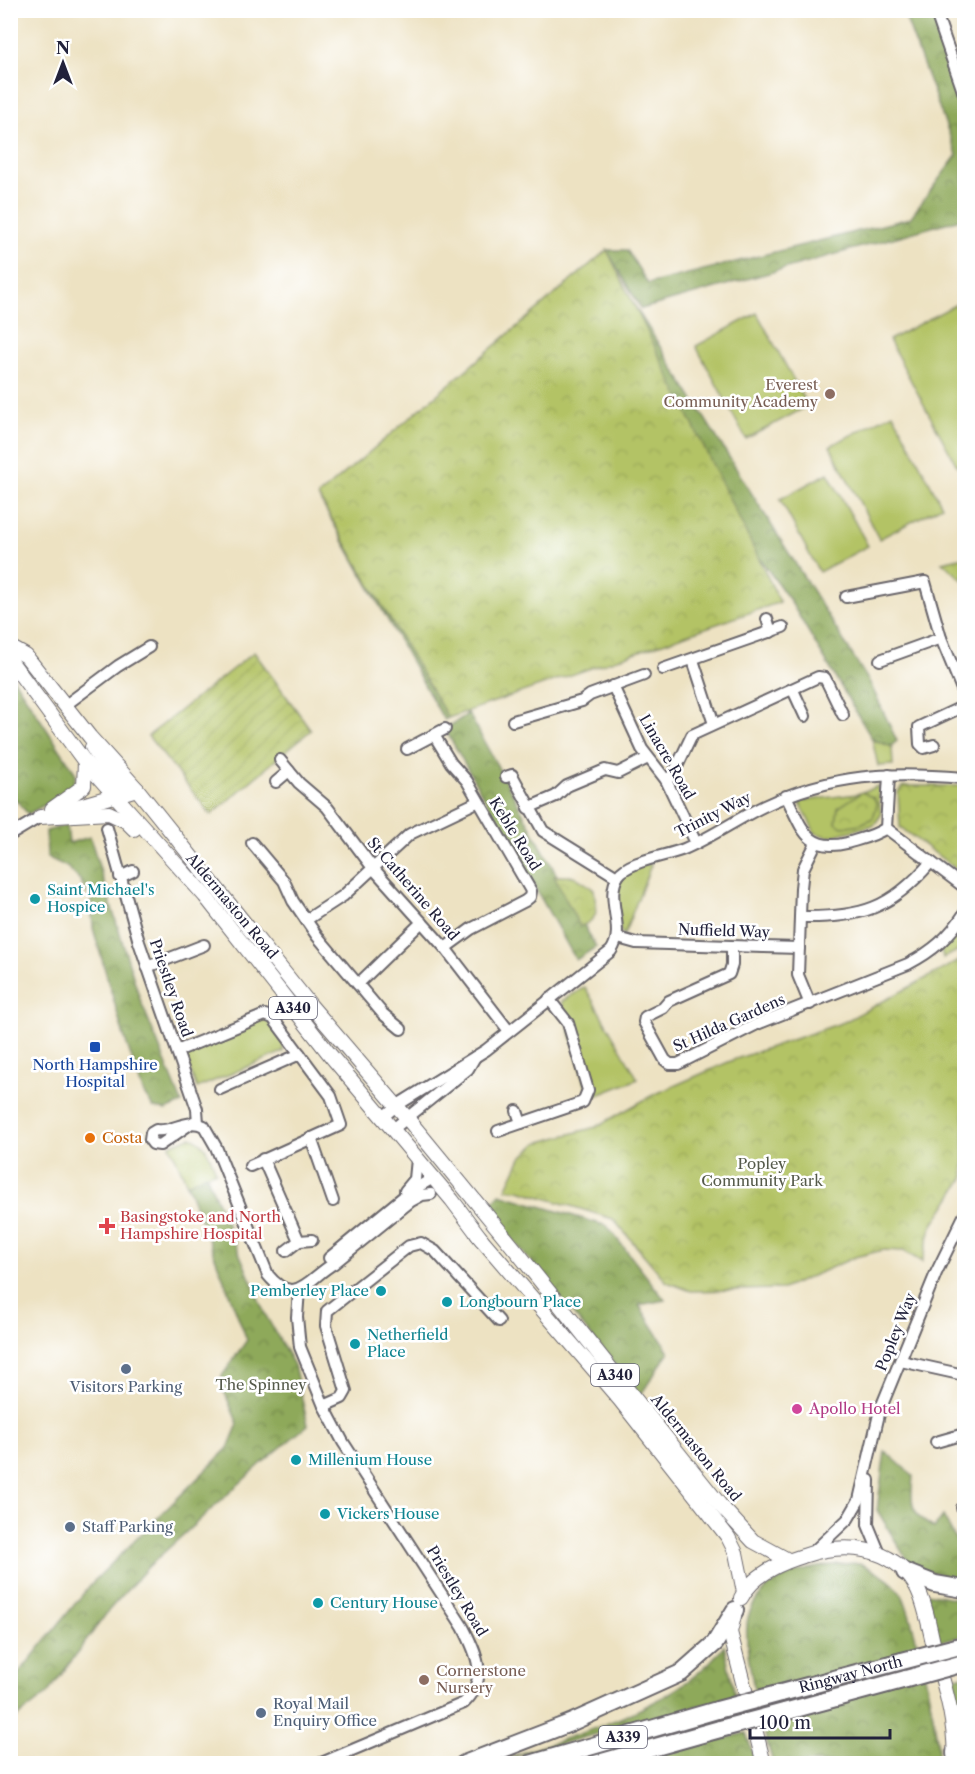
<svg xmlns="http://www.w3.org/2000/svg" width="975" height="1774" viewBox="0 0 975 1774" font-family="'Libre Caslon Text',serif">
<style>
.grass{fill:#b3c365;stroke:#6a7250;stroke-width:1.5}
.forest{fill:url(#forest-crowns);stroke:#58664a;stroke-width:1.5}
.park{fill:url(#park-crowns);stroke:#6a7250;stroke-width:1.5}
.garden{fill:url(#garden-furrows);stroke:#6a7250;stroke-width:1.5}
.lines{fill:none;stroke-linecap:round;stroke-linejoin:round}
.minor-casing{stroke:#69656a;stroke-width:14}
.major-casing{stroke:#69656a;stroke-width:16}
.highway-casing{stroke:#69656a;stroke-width:20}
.minor{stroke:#fff;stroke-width:10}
.major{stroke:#fff;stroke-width:14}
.highway{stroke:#fff;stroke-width:16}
.highway-bridge-casing{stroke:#69656a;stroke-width:20;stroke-linecap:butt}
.highway-bridge{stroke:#fff;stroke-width:16}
.education-dot{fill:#8d6e63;stroke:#fff;stroke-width:2}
.culture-dot{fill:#0f9aa8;stroke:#fff;stroke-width:2}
.transit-dot{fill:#1a4fb4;stroke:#fff;stroke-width:2}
.food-dot{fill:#e8710a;stroke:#fff;stroke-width:2}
.health-dot{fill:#e0444e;stroke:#fff;stroke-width:2}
.service-dot{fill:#5c6f8a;stroke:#fff;stroke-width:2}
.hotel-dot{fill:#d1479c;stroke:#fff;stroke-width:2}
.labels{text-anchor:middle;stroke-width:5;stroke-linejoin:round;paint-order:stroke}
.shield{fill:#fff;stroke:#646476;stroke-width:1.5}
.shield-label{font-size:14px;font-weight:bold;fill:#22223b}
.education-label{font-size:15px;fill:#785e54;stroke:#fff;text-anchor:end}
.street-label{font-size:15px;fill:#22223b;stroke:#fff}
.culture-label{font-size:15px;fill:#0d838f;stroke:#fff;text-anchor:start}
.transit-label{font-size:15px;fill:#164399;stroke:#fff}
.food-label{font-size:15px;fill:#c56008;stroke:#fff;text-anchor:start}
.park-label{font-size:15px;fill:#555a4a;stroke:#fff}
.health-label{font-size:15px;fill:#be3a42;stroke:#fff;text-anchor:start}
.service-label{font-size:15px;fill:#4e5e75;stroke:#fff;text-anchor:start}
.hotel-label{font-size:15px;fill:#b23c85;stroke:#fff;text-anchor:start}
</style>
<defs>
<pattern id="forest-crowns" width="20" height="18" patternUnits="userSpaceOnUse" patternTransform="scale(1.5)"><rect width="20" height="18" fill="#8ea95a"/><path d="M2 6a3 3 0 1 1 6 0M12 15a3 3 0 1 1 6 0" fill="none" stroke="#74894c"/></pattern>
<pattern id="park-crowns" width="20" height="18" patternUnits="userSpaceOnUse" patternTransform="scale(1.5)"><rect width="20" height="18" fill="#b3c365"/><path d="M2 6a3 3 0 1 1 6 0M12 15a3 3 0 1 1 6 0" fill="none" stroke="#9aa759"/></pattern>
<pattern id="garden-furrows" width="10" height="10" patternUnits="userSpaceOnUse" patternTransform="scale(1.5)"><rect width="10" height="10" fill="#b3c365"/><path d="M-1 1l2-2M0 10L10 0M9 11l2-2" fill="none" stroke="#9aa759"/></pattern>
</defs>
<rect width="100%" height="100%" fill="#fff"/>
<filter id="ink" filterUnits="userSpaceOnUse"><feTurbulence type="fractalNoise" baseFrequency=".0167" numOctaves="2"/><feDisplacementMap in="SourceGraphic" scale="12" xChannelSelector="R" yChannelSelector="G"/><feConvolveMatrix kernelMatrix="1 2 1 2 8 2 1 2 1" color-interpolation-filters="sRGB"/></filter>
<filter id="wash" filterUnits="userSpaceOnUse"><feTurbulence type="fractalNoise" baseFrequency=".008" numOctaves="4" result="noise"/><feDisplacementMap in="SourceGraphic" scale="24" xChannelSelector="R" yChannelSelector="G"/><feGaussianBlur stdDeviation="1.35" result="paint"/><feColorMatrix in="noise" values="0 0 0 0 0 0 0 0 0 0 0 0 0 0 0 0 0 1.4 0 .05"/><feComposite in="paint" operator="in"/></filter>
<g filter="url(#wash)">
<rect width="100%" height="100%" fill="#ede2c2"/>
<!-- grass -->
<g class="grass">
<path d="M964,300v162l-7,4 -68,-126z"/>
<path d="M757,313l51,93 -62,33 -50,-93z"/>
<path d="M893,413l49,93 -63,33 -49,-93z"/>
<path d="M828,473l40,73 -49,26 -39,-73z"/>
<path d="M872,739l20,8 1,18 -15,1z"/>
<path d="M878,786l3,29 -7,10 -46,12 -13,-4 -16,-32 58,-7z"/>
<path d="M649,863l2,2 -27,70 -4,-4 -3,-49 9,-10z"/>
<path d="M964,924v24l-21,10 -2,-8z"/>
<path d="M585,987l53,92 -40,16 -10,-1 -25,-86 -1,-7z"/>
<path d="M261,1019l6,1 17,22 -1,10 -86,36 -12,-30v-6z"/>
<path d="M190,1137c16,4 20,20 26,34l-29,13 -17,-39z"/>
</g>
<!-- forest -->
<g class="forest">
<path d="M903,11h27l10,19 24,81v107l-323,91 -34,-59h20l21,34 262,-66 47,-63z"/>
<path d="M606,260l264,423 27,58 -6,5 -19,-7 -83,-140 -34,-47z"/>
<path d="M339,486l130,228 127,233 -20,13 -131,-231 23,-15 -6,-3 -18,9 -126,-224z"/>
<path d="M10,673l66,101 -4,16 -44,24 -17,-20z"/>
<path d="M67,825l2,18 21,-6 50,162 42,104 -16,7 -12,-2 -10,-14 -21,-61 -30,-105 -2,-27 -11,-21 -13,-13 -20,-10 -1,-26z"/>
<path d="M206,1174l59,140 29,51 14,60 -46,38 -113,103 -40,44 -62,84 -36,28v-39l80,-99 137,-136 10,-24 -17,-40 1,-8 25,-36 -60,-156z"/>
<path d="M500,1194l107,32 58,74 -26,5 30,47 -29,44 -153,-188z"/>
<path d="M885,1451l28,25c-2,28 -4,37 21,52l9,-12 21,39v26l-53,-14 -34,-57z"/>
<path d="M860,1563c16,9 30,15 41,30 10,13 43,157 36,170h-164c-9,-30 -34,-121 -24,-149 16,-43 72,-50 111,-51z"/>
<path d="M927,1593l37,7v35l-26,7z"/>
<path d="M724,1645l11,51 -248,68c72,-24 193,-54 237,-119z"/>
<path d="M964,1675v50l-5,5 -11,-51z"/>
<path d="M746,1733l10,30 -132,1z"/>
</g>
<!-- park -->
<g class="park">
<path d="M607,250l173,352 -332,116 -130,-222z"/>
<path d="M964,557v24l-22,-19z"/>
<path d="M904,786h60v89l-64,-48 -2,-35z"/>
<path d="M862,792l12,6 3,7 -4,13 -12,6 -19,3 -6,-4 2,-15z"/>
<path d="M554,876h20l20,13c2,21 8,28 -14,38z"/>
<path d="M964,958v219l-33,51 -9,34 -18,-11 -21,-1 -28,7 -72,32 -92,2 -24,-9 -54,-63 -94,-29 -13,-1 15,-31 16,-15 59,-16 55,-31 82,-36 111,-38z"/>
</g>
<!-- garden -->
<path class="garden" d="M254,652l57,78 -100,85 -63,-79z"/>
</g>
<g filter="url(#ink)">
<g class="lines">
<defs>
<g id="minor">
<path d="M935,10l29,84"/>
<path d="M846,597l79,-15 16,56 23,56"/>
<path d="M767,619l4,13"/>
<path d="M693,660l21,64"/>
<path d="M880,660l61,-22"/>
<path d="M663,669l120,-42"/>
<path d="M613,686l29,63 24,31 30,63"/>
<path d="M793,690l12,26"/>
<path d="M71,701l47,-35 31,-19"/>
<path d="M513,721l69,-20 8,-6 54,-20"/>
<path d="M434,735l17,28 16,18 64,110 -1,6 -5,4 -54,28 -26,19"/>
<path d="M934,745l-10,3 -4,-4 -1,-17 45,-21"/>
<path d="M407,749l38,-20"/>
<path d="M280,760l19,23 28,24 46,61 72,80 64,83"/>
<path d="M506,777l6,-2 31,56 74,46"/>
<path d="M666,780l7,-5 19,-40 126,-58 7,1 18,37"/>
<path d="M276,782l13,-11"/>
<path d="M786,796c16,31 20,57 61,47 13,-4 28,-7 39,-15l3,-53"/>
<path d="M528,808l28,-12 11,-10 38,-16 13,3 30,-15"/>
<path d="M107,828l32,114 58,167 1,14"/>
<path d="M886,828l78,59"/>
<path d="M10,835l30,-18"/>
<path d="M252,843l32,38 9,20 24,35 66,78 18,15"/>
<path d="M120,877l13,-6"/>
<path d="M801,917c60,1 90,-8 130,-55"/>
<path d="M306,920l37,-24 67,-62 67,-32"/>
<path d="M618,938l18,5 163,5"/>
<path d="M732,948v17l-3,9 -60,27 -6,7 -18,9 -1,5 21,38 5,4h8l79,-40 151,-60c25,-13 41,-27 56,-50"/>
<path d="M147,967l57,-22"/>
<path d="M358,984l64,-62"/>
<path d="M810,1004l-12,-29 3,-87 2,-19 13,-26"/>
<path d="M177,1051l88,-36 8,3 58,78 10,29 -91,41"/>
<path d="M220,1089l80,-35"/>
<path d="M517,1111l4,12"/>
<path d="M382,1118l14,-12 90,-56 125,-99c16,-22 -7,-52 7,-75 9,-15 49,-20 66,-27 28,-12 53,-30 80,-43 70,-33 125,-34 200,-28"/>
<path d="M193,1122l-33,23 -7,-1 -3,-4 1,-7 5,-3c16,3 31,-13 48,-4l12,21 52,128c27,33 41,3 65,-11l78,-63 11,-6 9,-1"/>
<path d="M392,1130l76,-61 7,-12"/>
<path d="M498,1131l85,-29 5,-12 -20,-67 -19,-24"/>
<path d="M311,1138l22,63"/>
<path d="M263,1159l36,82 -13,10"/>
<path d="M405,1191l10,-12 2,-20"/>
<path d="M299,1241l13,-1"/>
<path d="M329,1258l79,-65 25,-15"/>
<path d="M299,1290l-2,27 3,30 24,59 19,36 120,185c14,27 26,52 1,76l-145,61"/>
<path d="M901,1361l63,14"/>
<path d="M324,1406l18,-8 4,-7 -20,-65 1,-15 82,-65 12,-3 14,8 64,70"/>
<path d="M936,1442l28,-8"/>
<path d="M869,1480l-1,45 12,29"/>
<path d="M962,1508l2,-1"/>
<path d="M813,1552l35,-33 11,-19 21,-90 56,-137 28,-57"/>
</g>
<g id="major">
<path d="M10,647l16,9 64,81 47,52 174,217 96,112 111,135 202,252 33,36 35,19"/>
<path d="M10,655l2,8 73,99 120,134 126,160 121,144 30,40"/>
<path d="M92,747l27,41 -1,3"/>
<path d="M52,809l32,-23 1,-24"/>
<path d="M62,811l75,-22"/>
<path d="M40,817l69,-4 17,8 8,8"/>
<path d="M477,1234l143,166 108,137 8,16 8,39"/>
<path d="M741,1598c11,-22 39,-35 62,-42 41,-14 89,-11 113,30 10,17 15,50 20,70 10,35 21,71 18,108"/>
<path d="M734,1616l-4,16 34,132"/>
</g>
<g id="highway">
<path d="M905,1572l30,12 29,5"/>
<path id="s1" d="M781,1693l121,-32"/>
<path d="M784,1712l122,-33"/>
<path d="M955,1753l9,-15"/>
<path d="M464,1764l106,-41 111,-50 34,-30 20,-33"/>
<path d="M530,1764l187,-54"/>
<path d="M595,1764l125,-35"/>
</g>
</defs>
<!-- minor casing -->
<use href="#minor" class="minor-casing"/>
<!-- major casing -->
<use href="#major" class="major-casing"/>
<!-- highway casing -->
<use href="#highway" class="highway-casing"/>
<!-- minor -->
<use href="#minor" class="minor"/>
<!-- major -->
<use href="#major" class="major"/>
<!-- highway -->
<use href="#highway" class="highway"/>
<defs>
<g id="highway-bridge">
<path d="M902,1661l58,-15"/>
<path d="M906,1679l58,-16"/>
<path d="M717,1710l64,-17"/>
<path d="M720,1729l64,-17"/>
</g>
</defs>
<!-- highway-bridge casing -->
<use href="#highway-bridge" class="highway-bridge-casing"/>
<!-- highway-bridge -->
<use href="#highway-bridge" class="highway-bridge"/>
</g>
</g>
<!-- markers -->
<g class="education-dot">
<circle cx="830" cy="394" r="6"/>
<circle cx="424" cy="1680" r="6"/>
</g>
<g class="culture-dot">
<circle cx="35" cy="899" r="6"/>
<circle cx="381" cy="1291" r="6"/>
<circle cx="447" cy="1302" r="6"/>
<circle cx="355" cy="1344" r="6"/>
<circle cx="296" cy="1460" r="6"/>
<circle cx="325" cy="1514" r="6"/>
<circle cx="318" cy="1603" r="6"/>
</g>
<rect class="transit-dot" x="89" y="1041" width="12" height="12" rx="3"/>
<circle class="food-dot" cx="90" cy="1138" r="6"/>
<path class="health-dot" d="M104 1217h6v6h6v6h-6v6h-6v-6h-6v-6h6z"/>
<g class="service-dot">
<circle cx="126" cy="1369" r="6"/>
<circle cx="70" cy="1527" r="6"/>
<circle cx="261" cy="1713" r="6"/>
</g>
<circle class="hotel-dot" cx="797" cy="1409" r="6"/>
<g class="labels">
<!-- shield labels -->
<g class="shield">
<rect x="269" y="997" width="48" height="22" rx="4.5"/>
<rect x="591" y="1364" width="48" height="22" rx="4.5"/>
<rect x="599" y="1726" width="48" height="22" rx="4.5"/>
</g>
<g class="shield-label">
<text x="293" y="1013">A340</text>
<text x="615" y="1380">A340</text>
<text x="623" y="1742">A339</text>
</g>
<!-- education labels -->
<g class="education-label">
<text x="818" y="390">Everest<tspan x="818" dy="17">Community Academy</tspan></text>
<text x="436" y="1676" text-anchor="start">Cornerstone<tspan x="436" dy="17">Nursery</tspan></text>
</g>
<!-- street labels -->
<g class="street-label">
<text transform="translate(667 757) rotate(60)" y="5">Linacre Road</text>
<text transform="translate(713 815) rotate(-27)" y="5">Trinity Way</text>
<text transform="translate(515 834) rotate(58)" y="5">Keble Road</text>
<text transform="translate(413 889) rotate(49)" y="5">St Catherine Road</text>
<text transform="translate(232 906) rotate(50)" y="5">Aldermaston Road</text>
<text transform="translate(724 931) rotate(2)" y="5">Nuffield Way</text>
<text transform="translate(171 988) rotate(71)" y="5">Priestley Road</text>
<text transform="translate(729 1023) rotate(-24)" y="5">St Hilda Gardens</text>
<text transform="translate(896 1332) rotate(-68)" y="5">Popley Way</text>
<text transform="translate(696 1448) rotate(51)" y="5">Aldermaston Road</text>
<text transform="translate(457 1591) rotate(59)" y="5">Priestley Road</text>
<text dy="5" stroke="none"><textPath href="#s1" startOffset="72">Ringway North</textPath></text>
</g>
<!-- culture labels -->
<g class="culture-label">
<text x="47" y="895">Saint Michael's<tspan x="47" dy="17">Hospice</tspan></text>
<text x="369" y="1296" text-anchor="end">Pemberley Place</text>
<text x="459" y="1307">Longbourn Place</text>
<text x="367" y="1340">Netherfield<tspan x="367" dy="17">Place</tspan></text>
<text x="308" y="1465">Millenium House</text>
<text x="337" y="1519">Vickers House</text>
<text x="330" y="1608">Century House</text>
</g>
<!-- transit labels -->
<g class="transit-label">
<text x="95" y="1070">North Hampshire<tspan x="95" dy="17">Hospital</tspan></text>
</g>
<!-- food labels -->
<g class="food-label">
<text x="102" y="1143">Costa</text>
</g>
<!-- park labels -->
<g class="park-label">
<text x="762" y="1169">Popley<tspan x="762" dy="17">Community Park</tspan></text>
<text x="261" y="1390">The Spinney</text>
</g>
<!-- health labels -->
<g class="health-label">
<text x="120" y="1222">Basingstoke and North<tspan x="120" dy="17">Hampshire Hospital</tspan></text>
</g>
<!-- service labels -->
<g class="service-label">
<text x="126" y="1392" text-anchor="middle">Visitors Parking</text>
<text x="82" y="1532">Staff Parking</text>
<text x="273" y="1709">Royal Mail<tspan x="273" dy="17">Enquiry Office</tspan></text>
</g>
<!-- hotel labels -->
<g class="hotel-label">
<text x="809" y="1414">Apollo Hotel</text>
</g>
</g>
<!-- margin -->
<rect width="975" height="1774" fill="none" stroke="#fff" stroke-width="36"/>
<!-- north arrow -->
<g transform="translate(63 63)" stroke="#ffffff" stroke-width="4.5" paint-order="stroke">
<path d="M0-4.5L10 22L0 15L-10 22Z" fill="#22223b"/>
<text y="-9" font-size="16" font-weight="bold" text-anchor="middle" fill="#22223b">N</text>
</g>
<!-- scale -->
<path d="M750 1729v9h140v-9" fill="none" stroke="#22223b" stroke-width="3"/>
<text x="759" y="1729" font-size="18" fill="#22223b" stroke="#ffffff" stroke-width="4.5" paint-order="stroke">100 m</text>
</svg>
